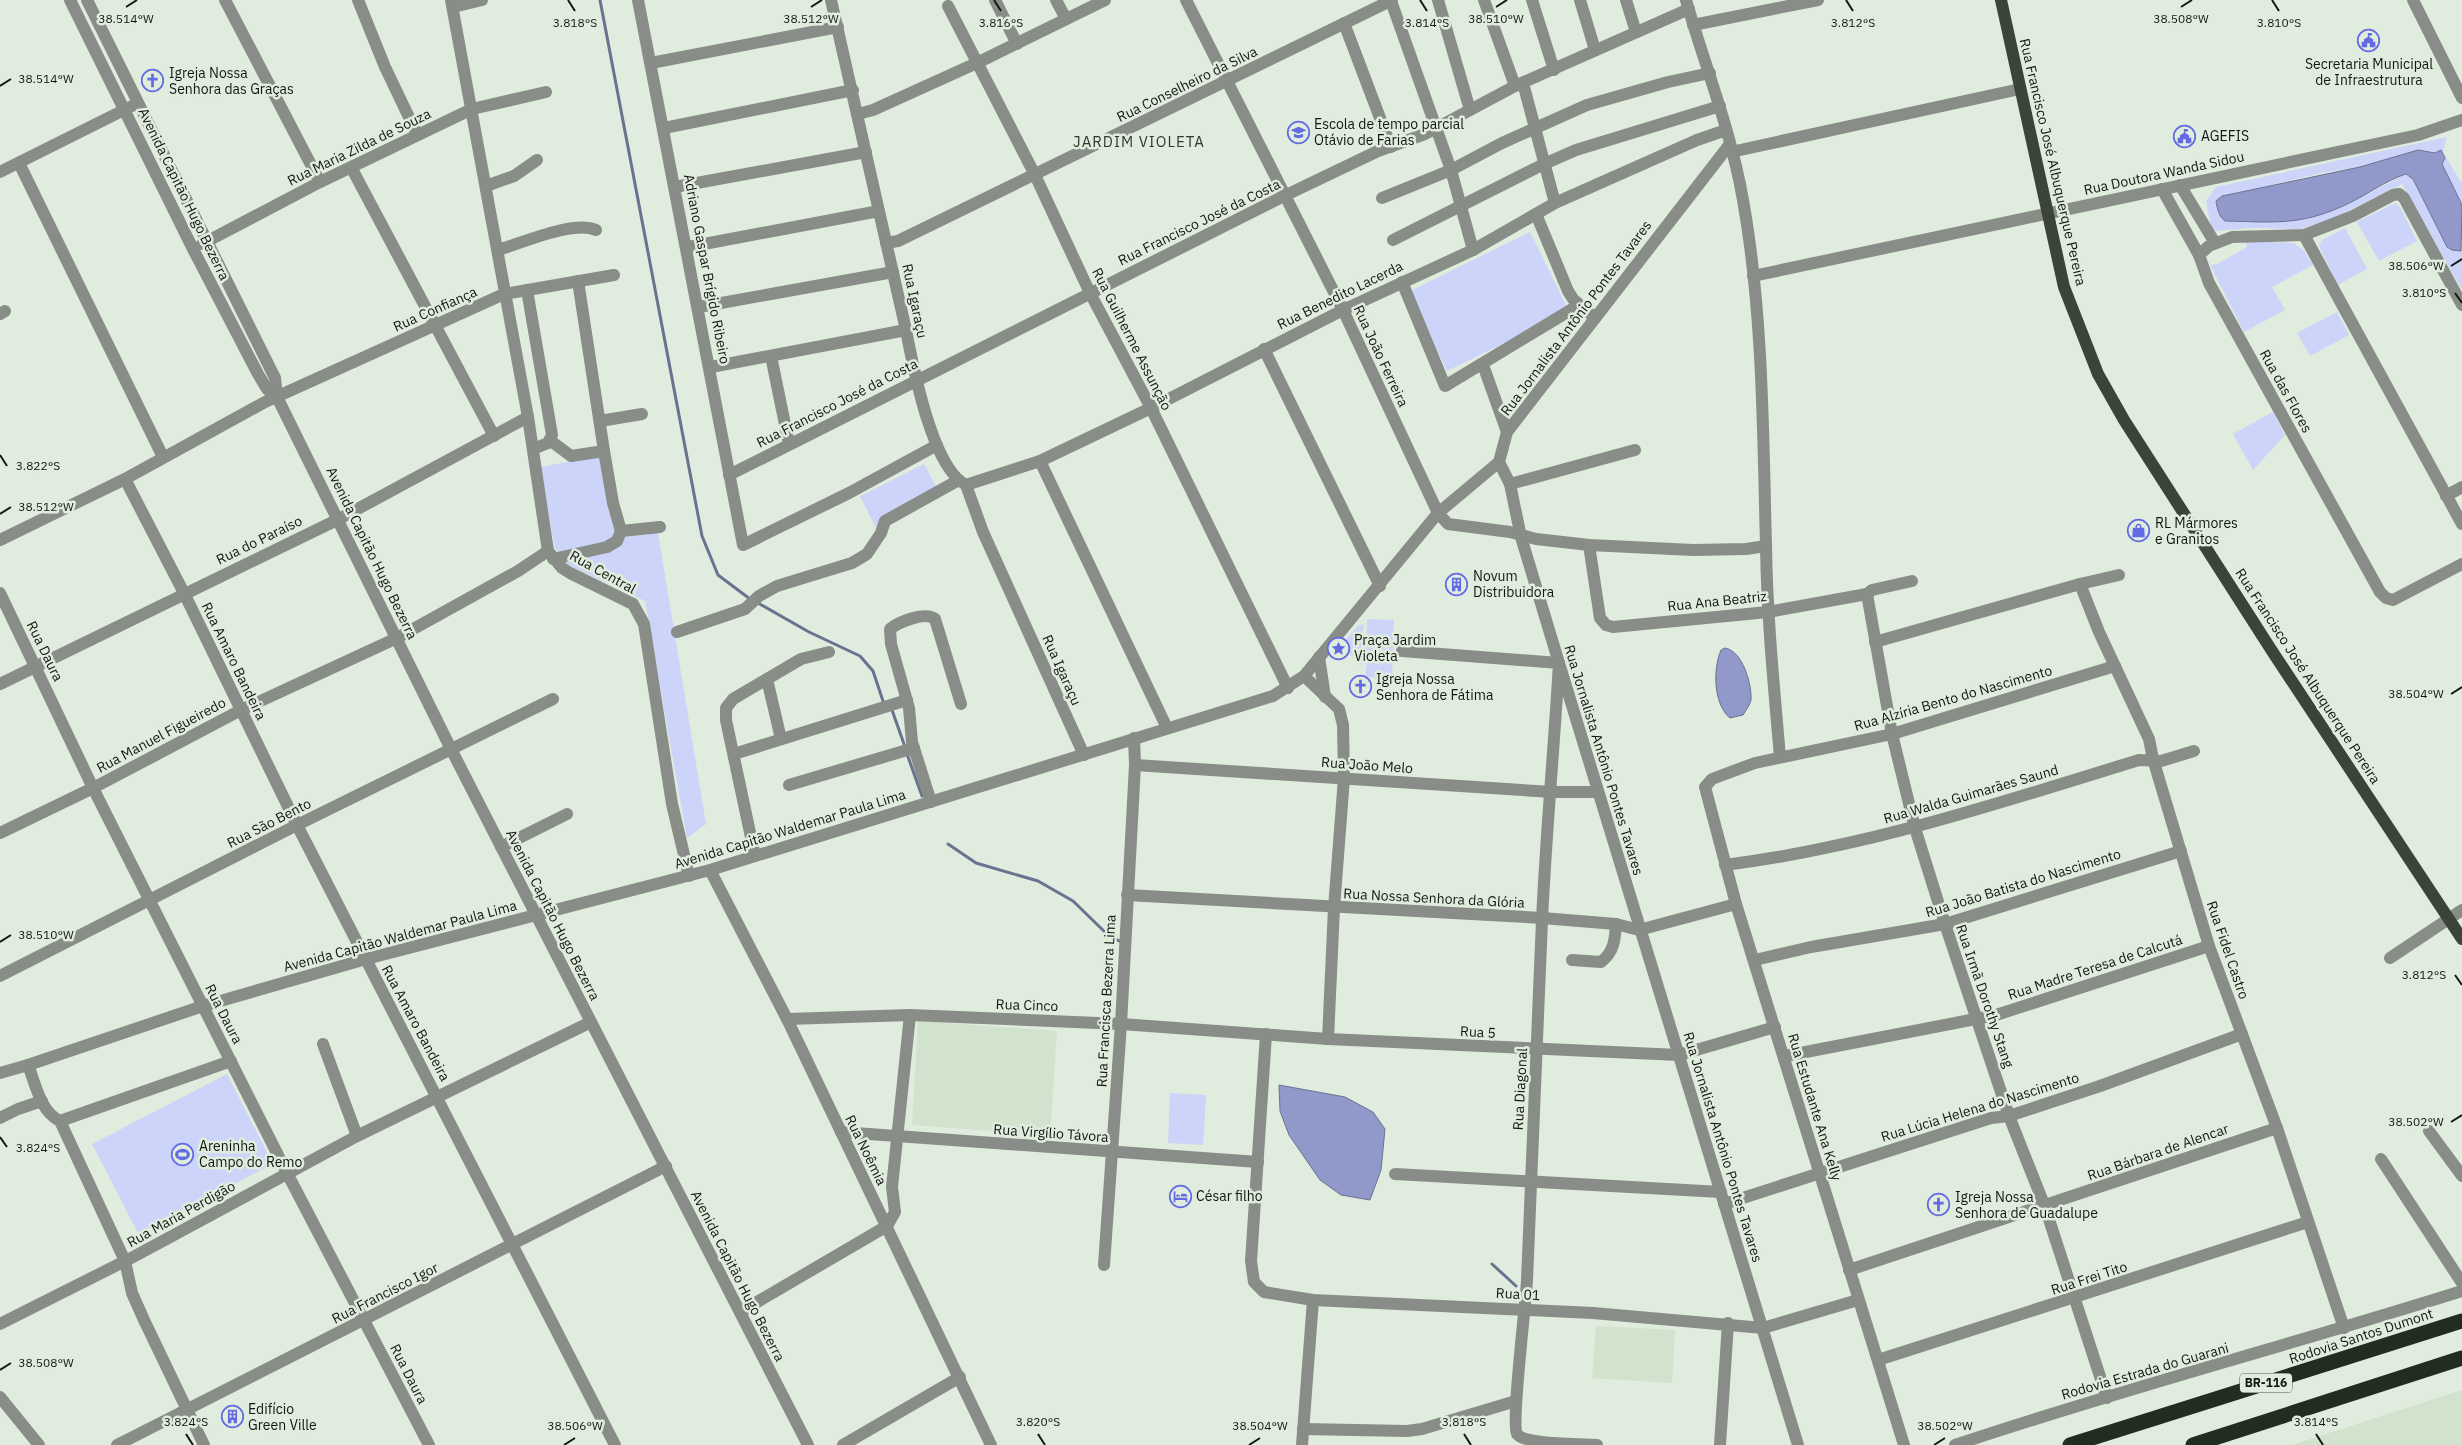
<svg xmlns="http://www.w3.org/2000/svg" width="2462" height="1445" viewBox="0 0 2462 1445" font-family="'IBM Plex Sans',sans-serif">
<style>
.built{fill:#d1e2cd}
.green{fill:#cdd4f9}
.water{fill:#9099c9;stroke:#6a7292}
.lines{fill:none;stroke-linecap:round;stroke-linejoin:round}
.stream{stroke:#6a7292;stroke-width:3}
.minor{stroke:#888d87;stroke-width:12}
.major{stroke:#3c443a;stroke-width:12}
.highway{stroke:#232c21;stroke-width:15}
.ticks{fill:none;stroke:#131712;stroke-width:2}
.labels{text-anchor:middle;stroke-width:5;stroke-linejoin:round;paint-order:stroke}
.shield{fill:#e0ecdd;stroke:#50574f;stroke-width:1}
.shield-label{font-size:12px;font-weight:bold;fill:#131712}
.poi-label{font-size:14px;fill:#131712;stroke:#e0ecdd;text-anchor:start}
.street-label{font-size:14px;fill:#131712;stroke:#e0ecdd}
.neighbourhood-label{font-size:15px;letter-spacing:1px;fill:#30392d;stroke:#e0ecdd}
.ticks-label{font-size:12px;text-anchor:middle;fill:#131712;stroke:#e0ecdd;stroke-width:5;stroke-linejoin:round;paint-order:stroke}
</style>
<rect width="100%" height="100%" fill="#e0ecdd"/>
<!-- built -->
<g class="built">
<path d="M918,1021l139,10 -7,104 -138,-10z"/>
<path d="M1596,1326l79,4 -3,53 -80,-5z"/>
<path d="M2462,1390v55h-170z"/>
</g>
<!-- green -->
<g class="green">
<path d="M2447,137l-4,15 19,32v21l-20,-41 -2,-13 -5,2 -17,-3 -58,17 -39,6 -104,25 126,8 59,-30 8,-1 47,76 5,-1v40l-60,-106 -63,32 -39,13 -47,-1 -37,3 -7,-3 2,-2 -5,-25 10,-14z"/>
<path d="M2395,203l5,4 17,34 -38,20 -22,-39z"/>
<path d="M2345,228l22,41 -29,16 -19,-39 3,-6z"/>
<path d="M1530,232l39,79 -122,60 -39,-79z"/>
<path d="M2246,241l48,2 10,8 9,14 -41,22 13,23 -41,22 -34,-67 7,-1 30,-17z"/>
<path d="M2337,312l12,23 -39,21 -13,-23z"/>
<path d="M2273,412l12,23 -32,35 -20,-36z"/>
<path d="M601,456l16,80 41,-3 48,291 -19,14 -42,-237 -79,-37 -11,-16 -15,-81z"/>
<path d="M924,464l17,32 -65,32 -16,-32z"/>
<path d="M1367,619l27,1 -2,58 -26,-1z"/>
<path d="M1364,624l-3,42 -19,-22 16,-18z"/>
<path d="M227,1074l46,90 -135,69 -46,-89z"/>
<path d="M1170,1093l36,2 -3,50 -35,-2z"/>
</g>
<!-- water -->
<g class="water">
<path d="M2418,150l17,3 6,-3 4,8 -3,6 20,41 -1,46 -9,-1 -5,-3 -34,-68 -7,-5c-22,7 -42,23 -63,32 -44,20 -71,16 -118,15 -6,-4 -8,-13 -9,-20l6,-5 138,-29z"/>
<path d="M1725,648c18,3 27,37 26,52 -1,5 -5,10 -8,15l-13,3c-17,-14 -17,-50 -9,-68z"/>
<path d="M1279,1085l66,12 28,15 12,17 -4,41 -11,30 -29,-5 -21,-15 -31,-45 -9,-24z"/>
</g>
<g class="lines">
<!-- stream -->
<g class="stream">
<path d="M600,0l102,536 16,39 32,24"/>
<path d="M758,603l51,29 51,24 13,15 10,30"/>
<path d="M892,710l12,34"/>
<path d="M907,754l15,42"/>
<path d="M948,844l28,19 62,18 35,20 35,34 15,8"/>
<path d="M1492,1264l24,22"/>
</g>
<!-- minor -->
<g class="minor">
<path d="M70,0l123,249 65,125 9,15 10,8"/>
<path d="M87,0l188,378 2,19 174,352 357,696"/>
<path d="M225,0l95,182"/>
<path d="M358,0l27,67 32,67"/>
<path d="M451,0l77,417 20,134 14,17 8,5 63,31 11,20 28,180 17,72"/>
<path d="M638,0l105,545 106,-52 88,-48"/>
<path d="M831,0l75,330c7,37 26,138 60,155l17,47 101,223"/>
<path d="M995,0l22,44"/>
<path d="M1056,0l10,19"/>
<path d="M1186,0l157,310 95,203 10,11 62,8 26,7 53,6 104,5 53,-1 20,-3"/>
<path d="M1438,0l32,110"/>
<path d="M1484,0l31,86"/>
<path d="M1532,0l22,70"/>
<path d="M1580,0l15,50"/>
<path d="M1626,0l10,32"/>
<path d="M1686,0c19,66 45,131 57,200 20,112 20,232 23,346 1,71 8,141 14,211"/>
<path d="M2413,0l49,98"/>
<path d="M1391,1l60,169 22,80"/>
<path d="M948,6l87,169 55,118 61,115 137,280"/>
<path d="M453,7l29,-7"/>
<path d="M1344,23l47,124"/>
<path d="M1693,25l125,-25"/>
<path d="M651,63l187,-36"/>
<path d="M1523,83l32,120"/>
<path d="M858,114l15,-4 106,-48 126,-62"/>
<path d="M664,128l189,-38"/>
<path d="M1730,144l-223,288 -8,30 11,22 11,53 38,126 239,782"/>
<path d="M1731,152l289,-63"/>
<path d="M19,163l144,294"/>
<path d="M351,167l143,269"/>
<path d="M0,172l132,-66"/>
<path d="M2180,185l35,58"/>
<path d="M486,186l28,-10 23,-16"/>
<path d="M675,187l191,-35"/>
<path d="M2162,189l37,66 10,28 171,309 6,6 7,2 69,-36"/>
<path d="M1382,198l69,-28 51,-27 85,-38 81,-23 42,-9"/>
<path d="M1536,214l32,77 5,8 22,19"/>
<path d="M2304,235l158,289"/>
<path d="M1393,240l151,-76 32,-14 144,-44"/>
<path d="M886,243l12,-2 494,-241"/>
<path d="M202,244l118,-62 152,-73 74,-17"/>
<path d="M688,247l191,-36"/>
<path d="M498,250c24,-7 76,-30 98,-20"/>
<path d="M2199,255l10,-9 23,-9 72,-2 49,-19 40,-21 6,-1 5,4 58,107"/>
<path d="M1753,276l665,-141 44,-15"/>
<path d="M578,281l26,170 9,52 8,28"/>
<path d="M1402,282l43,104 134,-81"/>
<path d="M527,290l25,145 -4,8 -15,6"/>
<path d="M699,307l194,-35"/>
<path d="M0,314l5,-3"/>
<path d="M1264,349l116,237"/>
<path d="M771,356l18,88"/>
<path d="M1483,365l24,67"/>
<path d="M711,367l195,-37"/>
<path d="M600,421l42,-7"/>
<path d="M551,441l20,15 33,-5"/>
<path d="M1040,461l127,267"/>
<path d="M729,475l555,-279 94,-45 47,-17 90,-48 174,-77"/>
<path d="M125,479l59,114 113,232 318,620"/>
<path d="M1510,484l125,-34"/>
<path d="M966,485l74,-24 111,-53 192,-98 130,-60 82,-47 142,-63 29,-10"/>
<path d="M2446,496l16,-9"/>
<path d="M0,540l125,-61 140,-77 239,-108 110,-19"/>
<path d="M1589,545l11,73 6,7 7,2 155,-15 99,-18 5,-4 40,-9"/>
<path d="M553,559l54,-12 10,-6 4,-10 39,-4"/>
<path d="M2080,584l19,48 50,107 4,20 56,187 68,182 67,200"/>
<path d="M0,593l93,195 194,385 142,272"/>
<path d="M1867,594l25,140 23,94 30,96 64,192 36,91 62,191"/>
<path d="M677,632l68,-23 14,-13 18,-10 75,-23 15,-9 14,-21 4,-12 72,-40"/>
<path d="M1875,642l205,-58 39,-9"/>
<path d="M1402,651l157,12c-5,86 -13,171 -17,257 -6,120 -11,240 -15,360 -1,23 -16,143 -10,154 8,11 65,10 80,11"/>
<path d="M1319,657l6,40"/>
<path d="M1304,676l35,33 4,16 1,53 -10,130 -6,131"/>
<path d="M767,679l14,60"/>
<path d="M0,684l339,-165 189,-102"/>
<path d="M734,754l173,-54"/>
<path d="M1135,765l417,27h46"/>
<path d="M789,785l125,-37"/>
<path d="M931,802l-19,-60 -3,-34 -18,-64 -1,-15c9,-7 35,-18 45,-10l26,85"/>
<path d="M0,833l93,-45 148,-78 156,-72 121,-67 30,-20"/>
<path d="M501,847l66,-33"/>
<path d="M755,856l-29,-136v-12l7,-9 68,-40 28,-7"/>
<path d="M1725,865c143,-18 277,-63 414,-105l22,1 33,-10"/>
<path d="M710,870l77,149 204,426"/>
<path d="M1127,895l415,23 74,6 23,6 97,-26"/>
<path d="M2390,958l72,-48"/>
<path d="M1572,960l29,2c13,-10 14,-22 15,-38"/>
<path d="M1755,960l56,-13 134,-23 236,-73"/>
<path d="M0,976l297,-151 256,-126"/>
<path d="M787,1019l123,-4 211,9 207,15 351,16 96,-28"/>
<path d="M1266,1034l-15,227 3,21 10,10 49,8 280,13 170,15 95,-28"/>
<path d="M323,1044l34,92"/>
<path d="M1785,1056l211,-41 213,-69"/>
<path d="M28,1065c8,20 12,46 32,56l65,140 7,32 12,27 60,125"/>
<path d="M0,1073l28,-8 175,-59 163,-47 344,-89 563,-174 31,-20 134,-163 61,-51"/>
<path d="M0,1118l18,-9 24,-8"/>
<path d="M60,1121l171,-60"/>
<path d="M2429,1131l33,45"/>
<path d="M841,1132l417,30"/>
<path d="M2381,1159l81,124"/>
<path d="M1395,1174l326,18"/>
<path d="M1724,1204l267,-86 18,-2 91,-30 142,-52"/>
<path d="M1104,1265l17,-241 14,-259 -1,-27"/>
<path d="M1849,1270l428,-142"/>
<path d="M740,1312l147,-86 8,-14 -3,-25 18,-172"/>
<path d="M0,1324l135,-68 222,-120 234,-114"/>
<path d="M1878,1360l430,-138"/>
<path d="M0,1397l39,48"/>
<path d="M1303,1429l104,2 15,-2 94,-28"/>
<path d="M117,1445l549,-279"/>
<path d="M843,1445l117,-68"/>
<path d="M1302,1445l11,-145"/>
<path d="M1720,1445l8,-122"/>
<path d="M1904,1445l-168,-541 -31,-117 7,-8 43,-16 137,-29 223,-68"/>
<path d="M1955,1445c167,-56 339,-101 507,-154"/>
</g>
<!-- major -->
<path class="major" d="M2001,0l63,287 34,87 26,46 148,231 190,288"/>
<!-- highway -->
<g class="highway">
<path d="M2070,1445l392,-124"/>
<path d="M2193,1445l269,-87"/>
</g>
</g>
<!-- ticks -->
<path class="ticks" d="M568,0l7,11M994,0l7,11M1420,0l7,11M1846,0l7,11M2272,0l7,11M126,7l11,-7M811,7l11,-7M1496,7l11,-7M2181,7l11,-7M0,86l11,-7M2451,266l11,-7M2455,293l7,10M0,455l7,11M0,514l11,-7M2451,694l11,-7M0,942l11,-7M2455,975l7,10M2451,1122l11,-7M0,1137l7,10M0,1370l11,-7M186,1434l7,11M1038,1434l7,11M1464,1434l7,11M2316,1434l7,11M564,1445l11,-7M1249,1445l11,-7M1934,1445l11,-7"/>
<!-- icons -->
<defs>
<symbol id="civic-ring" viewBox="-11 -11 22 22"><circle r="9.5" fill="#e0ecdd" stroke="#636be4" stroke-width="1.5"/><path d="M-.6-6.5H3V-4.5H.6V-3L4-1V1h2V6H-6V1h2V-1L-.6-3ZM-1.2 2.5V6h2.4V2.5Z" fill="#636be4"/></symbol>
<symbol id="church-ring" viewBox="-11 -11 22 22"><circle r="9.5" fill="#e0ecdd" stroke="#636be4" stroke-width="1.5"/><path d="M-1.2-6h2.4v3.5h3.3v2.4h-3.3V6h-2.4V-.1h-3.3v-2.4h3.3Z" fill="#636be4"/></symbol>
<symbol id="school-ring" viewBox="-11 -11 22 22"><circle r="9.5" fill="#e0ecdd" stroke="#636be4" stroke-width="1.5"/><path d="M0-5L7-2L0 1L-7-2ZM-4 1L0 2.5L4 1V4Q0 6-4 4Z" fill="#636be4"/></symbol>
<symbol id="shop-ring" viewBox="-11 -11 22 22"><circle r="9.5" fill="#e0ecdd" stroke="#636be4" stroke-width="1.5"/><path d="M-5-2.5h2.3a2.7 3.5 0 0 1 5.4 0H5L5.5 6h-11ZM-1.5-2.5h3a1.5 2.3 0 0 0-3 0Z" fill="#636be4"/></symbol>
<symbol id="building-ring" viewBox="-11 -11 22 22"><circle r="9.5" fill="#e0ecdd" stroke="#636be4" stroke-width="1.5"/><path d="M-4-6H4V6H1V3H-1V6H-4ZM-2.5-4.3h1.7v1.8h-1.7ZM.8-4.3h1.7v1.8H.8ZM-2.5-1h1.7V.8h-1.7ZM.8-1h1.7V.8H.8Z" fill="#636be4"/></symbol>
<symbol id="sight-ring" viewBox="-11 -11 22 22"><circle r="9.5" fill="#e0ecdd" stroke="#636be4" stroke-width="1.5"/><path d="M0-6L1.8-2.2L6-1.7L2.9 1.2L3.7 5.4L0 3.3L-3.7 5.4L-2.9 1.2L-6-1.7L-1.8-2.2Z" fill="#636be4"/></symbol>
<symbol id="stadium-ring" viewBox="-11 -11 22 22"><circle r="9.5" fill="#e0ecdd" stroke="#636be4" stroke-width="1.5"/><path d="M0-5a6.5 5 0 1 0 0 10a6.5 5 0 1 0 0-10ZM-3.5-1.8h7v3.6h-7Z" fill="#636be4"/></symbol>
<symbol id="hotel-ring" viewBox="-11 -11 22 22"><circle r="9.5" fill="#e0ecdd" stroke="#636be4" stroke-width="1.5"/><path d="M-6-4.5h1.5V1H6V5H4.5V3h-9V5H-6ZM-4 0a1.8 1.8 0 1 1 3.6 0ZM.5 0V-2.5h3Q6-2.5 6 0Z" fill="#636be4"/></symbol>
</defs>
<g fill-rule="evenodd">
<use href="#civic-ring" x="2356" y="28" width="25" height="25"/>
<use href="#church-ring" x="140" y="68" width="25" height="25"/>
<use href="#school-ring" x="1286" y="120" width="25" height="25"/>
<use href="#civic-ring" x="2172" y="124" width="25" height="25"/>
<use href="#shop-ring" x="2126" y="518" width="25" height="25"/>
<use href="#building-ring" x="1444" y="572" width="25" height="25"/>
<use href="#sight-ring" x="1326" y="636" width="25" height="25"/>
<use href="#church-ring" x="1348" y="674" width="25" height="25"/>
<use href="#stadium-ring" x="170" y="1142" width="25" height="25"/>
<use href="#hotel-ring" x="1168" y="1184" width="25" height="25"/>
<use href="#church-ring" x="1926" y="1192" width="25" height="25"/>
<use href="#building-ring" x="220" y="1404" width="25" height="25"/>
</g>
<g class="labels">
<!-- shield labels -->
<rect class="shield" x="2240" y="1373.5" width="52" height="19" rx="4"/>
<g class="shield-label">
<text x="2266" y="1387">BR-116</text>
</g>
<!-- poi labels -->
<g class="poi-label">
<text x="2369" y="69" text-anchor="middle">Secretaria Municipal<tspan x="2369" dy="16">de Infraestrutura</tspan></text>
<text x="169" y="78">Igreja Nossa<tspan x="169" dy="16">Senhora das Graças</tspan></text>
<text x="1314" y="129">Escola de tempo parcial<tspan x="1314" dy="16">Otávio de Farias</tspan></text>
<text x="2201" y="141">AGEFIS</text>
<text x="2155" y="528">RL Mármores<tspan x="2155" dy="16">e Granitos</tspan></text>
<text x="1473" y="581">Novum<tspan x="1473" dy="16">Distribuidora</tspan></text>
<text x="1354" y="645">Praça Jardim<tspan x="1354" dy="16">Violeta</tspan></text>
<text x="1376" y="684">Igreja Nossa<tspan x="1376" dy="16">Senhora de Fátima</tspan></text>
<text x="199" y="1151">Areninha<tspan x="199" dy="16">Campo do Remo</tspan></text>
<text x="1196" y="1201">César filho</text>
<text x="1955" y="1202">Igreja Nossa<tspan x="1955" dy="16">Senhora de Guadalupe</tspan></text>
<text x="248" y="1414">Edifício<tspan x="248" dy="16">Green Ville</tspan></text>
</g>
<!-- street labels -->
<g class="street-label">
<text transform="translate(1187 84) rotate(-26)" y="5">Rua Conselheiro da Silva</text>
<text transform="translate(359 147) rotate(-26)" y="5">Rua Maria Zilda de Souza</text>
<text transform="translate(2053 162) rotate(77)" y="5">Rua Francisco José Albuquerque Pereira</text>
<text transform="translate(2164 173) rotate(-12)" y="5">Rua Doutora Wanda Sidou</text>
<text transform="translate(184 194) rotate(64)" y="5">Avenida Capitão Hugo Bezerra</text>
<text transform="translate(1199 222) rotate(-26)" y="5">Rua Francisco José da Costa</text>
<text transform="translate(707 269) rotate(79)" y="5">Adriano Gaspar Brígido Ribeiro</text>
<text transform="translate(1340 295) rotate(-26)" y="5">Rua Benedito Lacerda</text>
<text transform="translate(915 301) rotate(78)" y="5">Rua Igaraçu</text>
<text transform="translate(435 309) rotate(-24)" y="5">Rua Confiança</text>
<text transform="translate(1576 318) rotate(-53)" y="5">Rua Jornalista Antônio Pontes Tavares</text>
<text transform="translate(1132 339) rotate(63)" y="5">Rua Guilherme Assunção</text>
<text transform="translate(1381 356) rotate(65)" y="5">Rua João Ferreira</text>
<text transform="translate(2286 391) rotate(61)" y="5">Rua das Flores</text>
<text transform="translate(837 403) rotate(-27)" y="5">Rua Francisco José da Costa</text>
<text transform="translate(259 540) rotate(-26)" y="5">Rua do Paraíso</text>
<text transform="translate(372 553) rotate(64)" y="5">Avenida Capitão Hugo Bezerra</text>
<text transform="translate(603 572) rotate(29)" y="5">Rua Central</text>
<text transform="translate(1717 601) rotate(-6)" y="5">Rua Ana Beatriz</text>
<text transform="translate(45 651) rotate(64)" y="5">Rua Daura</text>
<text transform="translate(234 661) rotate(64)" y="5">Rua Amaro Bandeira</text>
<text transform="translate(1062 670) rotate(66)" y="5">Rua Igaraçu</text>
<text transform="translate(2308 676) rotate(57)" y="5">Rua Francisco José Albuquerque Pereira</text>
<text transform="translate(1953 698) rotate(-16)" y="5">Rua Alzíria Bento do Nascimento</text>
<text transform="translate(161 735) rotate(-28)" y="5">Rua Manuel Figueiredo</text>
<text transform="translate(1604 760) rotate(73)" y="5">Rua Jornalista Antônio Pontes Tavares</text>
<text transform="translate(1367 765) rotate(4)" y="5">Rua João Melo</text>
<text transform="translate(1971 794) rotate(-16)" y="5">Rua Walda Guimarães Saund</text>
<text transform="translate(269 823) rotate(-27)" y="5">Rua São Bento</text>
<text transform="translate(790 829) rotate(-17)" y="5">Avenida Capitão Waldemar Paula Lima</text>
<text transform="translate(2023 883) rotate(-17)" y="5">Rua João Batista do Nascimento</text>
<text transform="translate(1434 898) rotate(3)" y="5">Rua Nossa Senhora da Glória</text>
<text transform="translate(553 915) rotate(63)" y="5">Avenida Capitão Hugo Bezerra</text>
<text transform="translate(400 936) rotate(-15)" y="5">Avenida Capitão Waldemar Paula Lima</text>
<text transform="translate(2228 950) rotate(71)" y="5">Rua Fidel Castro</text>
<text transform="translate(2095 967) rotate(-18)" y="5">Rua Madre Teresa de Calcutá</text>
<text transform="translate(1985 996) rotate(71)" y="5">Rua Irmã Dorothy Stang</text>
<text transform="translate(1106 1001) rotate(-87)" y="5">Rua Francisca Bezerra Lima</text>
<text transform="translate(1027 1005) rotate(2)" y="5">Rua Cinco</text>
<text transform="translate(224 1014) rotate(63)" y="5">Rua Daura</text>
<text transform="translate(416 1023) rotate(62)" y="5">Rua Amaro Bandeira</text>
<text transform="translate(1478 1032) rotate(3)" y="5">Rua 5</text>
<text transform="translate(1520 1089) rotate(-87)" y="5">Rua Diagonal</text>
<text transform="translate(1815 1107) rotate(73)" y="5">Rua Estudante Ana Kelly</text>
<text transform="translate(1980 1107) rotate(-17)" y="5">Rua Lúcia Helena do Nascimento</text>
<text transform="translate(1051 1133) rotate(4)" y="5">Rua Virgílio Távora</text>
<text transform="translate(1723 1147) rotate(73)" y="5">Rua Jornalista Antônio Pontes Tavares</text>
<text transform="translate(866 1150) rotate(64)" y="5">Rua Noêmia</text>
<text transform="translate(2158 1152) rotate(-19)" y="5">Rua Bárbara de Alencar</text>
<text transform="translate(181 1214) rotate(-29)" y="5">Rua Maria Perdigão</text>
<text transform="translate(738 1276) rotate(63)" y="5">Avenida Capitão Hugo Bezerra</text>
<text transform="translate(2089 1278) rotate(-18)" y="5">Rua Frei Tito</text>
<text transform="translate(385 1293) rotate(-27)" y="5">Rua Francisco Igor</text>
<text transform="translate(1518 1294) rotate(3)" y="5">Rua 01</text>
<text transform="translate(2361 1336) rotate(-18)" y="5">Rodovia Santos Dumont</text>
<text transform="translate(2145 1371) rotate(-16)" y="5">Rodovia Estrada do Guarani</text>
<text transform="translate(409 1374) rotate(63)" y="5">Rua Daura</text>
</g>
<!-- neighbourhood labels -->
<g class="neighbourhood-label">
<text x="1139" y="147">JARDIM VIOLETA</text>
</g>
</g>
<g class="ticks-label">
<text x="126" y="23">38.514°W</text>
<text x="811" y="23">38.512°W</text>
<text x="1496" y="23">38.510°W</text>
<text x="2181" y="23">38.508°W</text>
<text x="575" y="27">3.818°S</text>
<text x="1001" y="27">3.816°S</text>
<text x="1427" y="27">3.814°S</text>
<text x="1853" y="27">3.812°S</text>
<text x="2279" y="27">3.810°S</text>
<text x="46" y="83">38.514°W</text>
<text x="2416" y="270">38.506°W</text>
<text x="2424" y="297">3.810°S</text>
<text x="38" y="470">3.822°S</text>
<text x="46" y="511">38.512°W</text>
<text x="2416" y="698">38.504°W</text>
<text x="46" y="939">38.510°W</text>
<text x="2424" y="979">3.812°S</text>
<text x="2416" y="1126">38.502°W</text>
<text x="38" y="1152">3.824°S</text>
<text x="46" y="1367">38.508°W</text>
<text x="186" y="1426">3.824°S</text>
<text x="1038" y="1426">3.820°S</text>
<text x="1464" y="1426">3.818°S</text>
<text x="2316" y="1426">3.814°S</text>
<text x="575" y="1430">38.506°W</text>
<text x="1260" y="1430">38.504°W</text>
<text x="1945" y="1430">38.502°W</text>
</g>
</svg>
